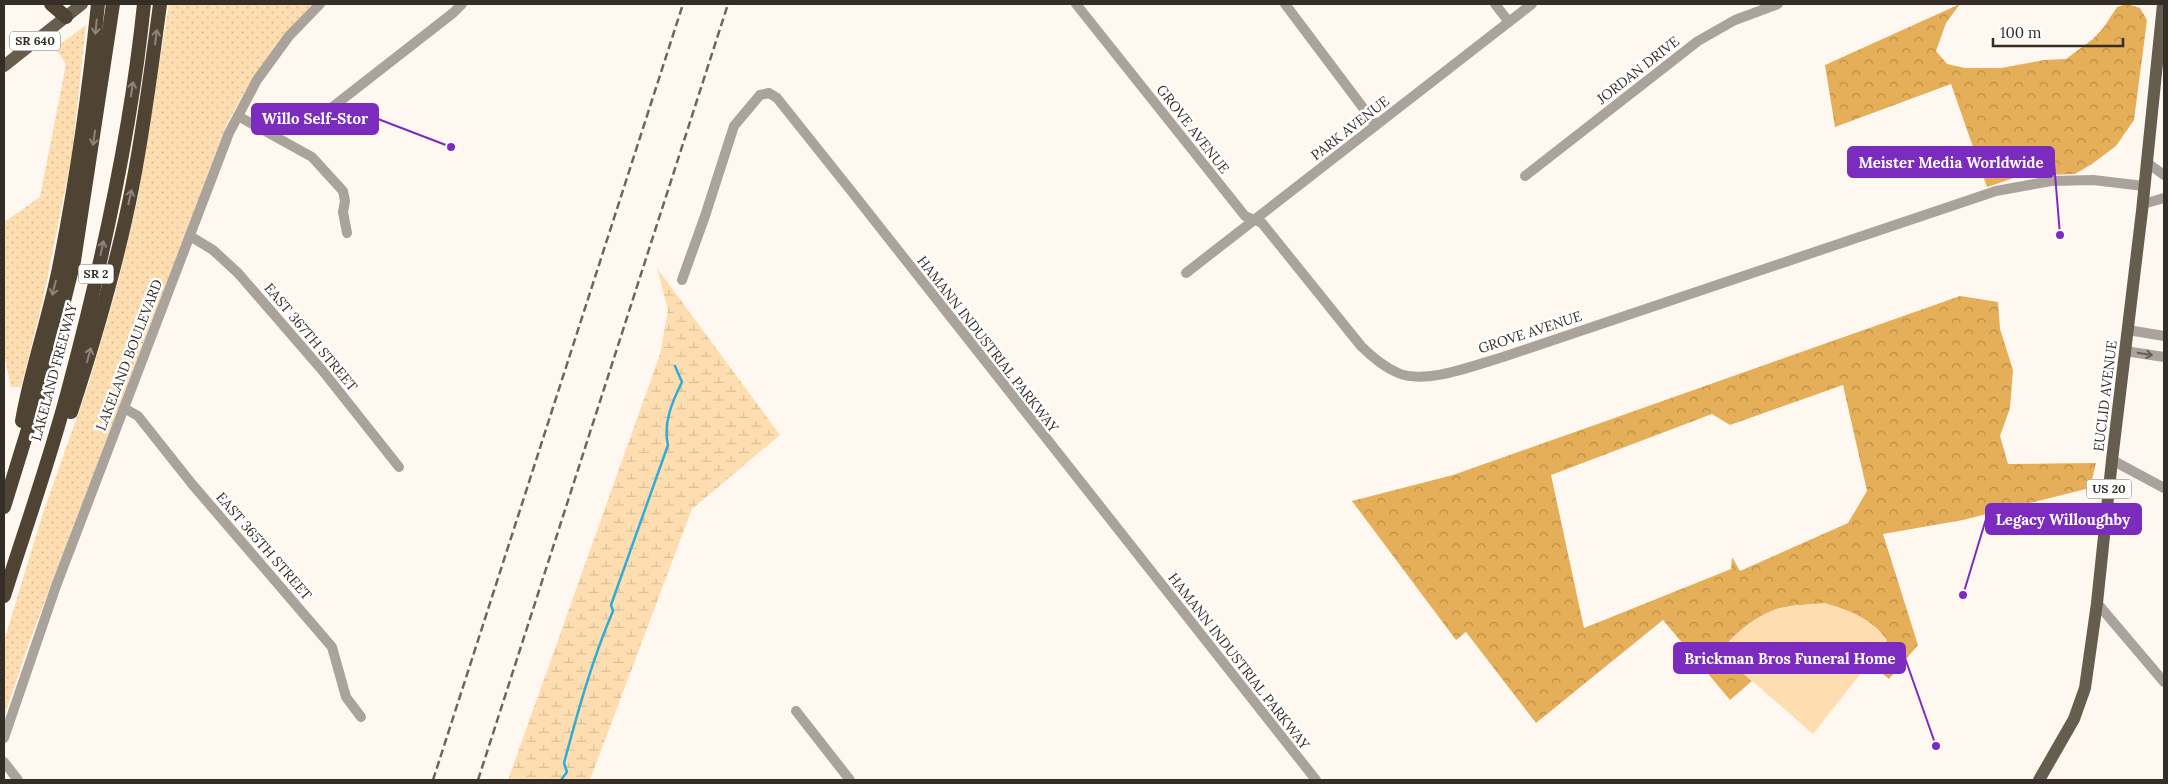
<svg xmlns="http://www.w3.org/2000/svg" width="2168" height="784" viewBox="0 0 2168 784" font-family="Lora,serif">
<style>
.grass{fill:url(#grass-dots)}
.forest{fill:url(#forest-crowns);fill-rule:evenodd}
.wetland{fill:url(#wetland-marsh)}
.green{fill:#fedeb0}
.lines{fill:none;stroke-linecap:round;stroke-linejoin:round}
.stream{stroke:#2facd7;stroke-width:2.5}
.minor{stroke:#a9a39b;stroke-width:10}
.major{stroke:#675d4e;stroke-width:12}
.highway{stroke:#4f4434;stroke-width:14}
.rail{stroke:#6c665f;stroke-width:2.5;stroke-dasharray:8 4;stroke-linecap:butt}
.oneway{stroke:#8d857b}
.oneway2{stroke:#635d55}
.labels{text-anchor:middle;stroke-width:5;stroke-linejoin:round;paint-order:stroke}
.shield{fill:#fff;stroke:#716d68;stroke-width:1}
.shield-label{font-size:12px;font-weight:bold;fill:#342e27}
.street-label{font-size:14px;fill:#342e27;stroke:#fff}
.leader{fill:none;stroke:#7b2cbf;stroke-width:2}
.callout-dot{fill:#7b2cbf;stroke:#fff;stroke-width:2}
.callout{fill:#7b2cbf;stroke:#7b2cbf;stroke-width:2}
.callout-label{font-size:15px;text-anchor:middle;font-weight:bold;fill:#fff}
</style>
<defs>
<pattern id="grass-dots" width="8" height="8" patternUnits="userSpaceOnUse" patternTransform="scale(1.25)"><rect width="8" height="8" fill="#fedeb0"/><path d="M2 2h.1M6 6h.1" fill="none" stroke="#dabf97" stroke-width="1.8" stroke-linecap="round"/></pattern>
<pattern id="forest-crowns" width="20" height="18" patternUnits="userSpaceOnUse" patternTransform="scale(1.25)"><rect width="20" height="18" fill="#e5ae58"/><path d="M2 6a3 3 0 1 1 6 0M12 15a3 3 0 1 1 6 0" fill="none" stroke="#ba8e49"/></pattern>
<pattern id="wetland-marsh" width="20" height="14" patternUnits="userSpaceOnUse" patternTransform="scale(1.25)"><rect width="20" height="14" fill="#fedeb0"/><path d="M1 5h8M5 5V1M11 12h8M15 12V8" fill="none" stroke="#dabf97"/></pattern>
</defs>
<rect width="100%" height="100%" fill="#fef8f1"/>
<!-- grass -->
<g class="grass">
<path d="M169,4h144c-38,37 -61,73 -86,120l-198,519 -25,74v-76l39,-128 45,-127 27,-92 23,-97z"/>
<path d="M86,25l-14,130 -29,145 -22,87h-10l-7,-33v-135l2,2 34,-24 26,-133 -11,-16z"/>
</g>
<!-- forest -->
<g class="forest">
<path d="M1960,4l-14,19 -10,28 11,13 18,4h36l44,-8 21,-1 27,-20 11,-12 13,-20 10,-3 13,4 7,12 -13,100 -18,26 -24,18 -17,10 -55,2 -33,11 -36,-103 -116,43 -10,-62z"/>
<path d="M1960,296l38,6 2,27 13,41 -3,38 -10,28 8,28 88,-1 -6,25 -127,32 -80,14 35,111 -29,34 -20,-16 18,-23 -90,-35 -21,4 -29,16 -27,28 32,28 -22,19 -67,-80 -127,103 -70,-91 -10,8 -104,-139 101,-26zM1843,385l24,106 -19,32 -108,48 -8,-14 -1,12 -147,59 -33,-153 161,-61 18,11z"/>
</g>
<!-- wetland -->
<path class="wetland" d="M657,268l123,167 -88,74 -102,271h-82l152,-426 8,-44z"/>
<!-- green -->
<path class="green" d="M1825,603c26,8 46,15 62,37l-74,94 -93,-81c11,-18 38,-39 58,-44 16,-4 31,-5 47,-6z"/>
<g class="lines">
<!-- stream -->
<path class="stream" d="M561,780l6,-8 -3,-9c14,-52 28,-103 49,-152l-2,-6 57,-160c-5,-22 4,-43 14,-63l-7,-16"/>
<!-- minor -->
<g class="minor">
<path d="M1076,4l169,212 17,7 99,123c11,11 23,21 37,27 27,12 77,-8 105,-16l493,-166 55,-10 42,-1 51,6"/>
<path d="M1285,4l91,121"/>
<path d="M1495,4l14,18"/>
<path d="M238,116l74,41 31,34 2,10 -2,11 4,21"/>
<path d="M321,116l132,-103 9,-9"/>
<path d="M2146,162l18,13"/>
<path d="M1525,176l173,-135 37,-21 43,-16"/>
<path d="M2143,204l21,-6"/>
<path d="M190,236l23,14 25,23 84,97 77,97"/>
<path d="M1186,273l346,-269"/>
<path d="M682,280l23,-64 29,-90 26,-31 9,-2 8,5 75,94 464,588"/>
<path d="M2128,330l36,6"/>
<path d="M2125,351l39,6"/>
<path d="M124,408l14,8 54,68 140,163 14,50 15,20"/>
<path d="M2112,460l52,28"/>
<path d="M2097,603l67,79"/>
<path d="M796,711l54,69"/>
<path d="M4,738l52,-152 173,-453 28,-53 32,-44 31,-32"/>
<path d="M4,762l14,18"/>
</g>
<!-- major -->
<g class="major">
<path d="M4,66l78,-62"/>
<path d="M2039,780l35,-61 11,-31 12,-85 15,-143 30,-249 21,-207"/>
</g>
<!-- highway -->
<g class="highway">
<path d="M51,4l15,13"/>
<path d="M71,412c24,-73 46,-148 61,-224 12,-61 20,-123 28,-184"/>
<path d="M22,421c9,-53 28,-105 38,-158 17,-86 29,-172 38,-259"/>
<path d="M4,507l45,-146 25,-100 39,-257"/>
<path d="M4,596c22,-70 48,-142 66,-213 33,-124 61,-251 74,-379"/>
</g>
<!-- rail -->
<g class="rail">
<path d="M433,780l250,-776"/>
<path d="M478,780l250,-776"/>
</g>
</g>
<!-- one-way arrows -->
<defs><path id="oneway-shaft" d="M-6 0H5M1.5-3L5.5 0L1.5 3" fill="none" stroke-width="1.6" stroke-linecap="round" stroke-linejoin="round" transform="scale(1.25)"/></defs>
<g class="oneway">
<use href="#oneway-shaft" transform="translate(96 27) rotate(96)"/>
<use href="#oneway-shaft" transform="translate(156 37) rotate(-83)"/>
<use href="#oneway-shaft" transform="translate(132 89) rotate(-82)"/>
<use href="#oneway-shaft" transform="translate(94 138) rotate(98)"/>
<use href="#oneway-shaft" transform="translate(130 197) rotate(-77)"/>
<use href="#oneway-shaft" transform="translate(102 248) rotate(-78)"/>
<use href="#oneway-shaft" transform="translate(54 288) rotate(104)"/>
<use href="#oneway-shaft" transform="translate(89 355) rotate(-74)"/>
</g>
<use class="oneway2" href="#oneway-shaft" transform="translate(2145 354) rotate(10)"/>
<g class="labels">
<!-- shield labels -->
<g class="shield">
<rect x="10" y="31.5" width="50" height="19" rx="4"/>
<rect x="78.5" y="264.5" width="35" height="19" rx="4"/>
<rect x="2086.5" y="479.5" width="45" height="19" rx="4"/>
</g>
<g class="shield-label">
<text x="35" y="45">SR 640</text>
<text x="96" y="278">SR 2</text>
<text x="2109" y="493">US 20</text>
</g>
<!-- street labels -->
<g class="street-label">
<text transform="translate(1638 70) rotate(-38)" y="5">JORDAN DRIVE</text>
<text transform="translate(1350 128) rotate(-38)" y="5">PARK AVENUE</text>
<text transform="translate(1193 129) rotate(52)" y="5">GROVE AVENUE</text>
<text transform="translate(1530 332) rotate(-18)" y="5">GROVE AVENUE</text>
<text transform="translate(311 337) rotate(50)" y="5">EAST 367TH STREET</text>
<text transform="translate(988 344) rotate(52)" y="5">HAMANN INDUSTRIAL PARKWAY</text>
<text transform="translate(129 355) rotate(-69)" y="5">LAKELAND BOULEVARD</text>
<text transform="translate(54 372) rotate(-75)" y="5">LAKELAND FREEWAY</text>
<text transform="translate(2105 396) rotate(-83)" y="5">EUCLID AVENUE</text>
<text transform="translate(264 546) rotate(49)" y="5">EAST 365TH STREET</text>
<text transform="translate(1239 661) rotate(52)" y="5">HAMANN INDUSTRIAL PARKWAY</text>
</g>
</g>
<!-- callouts -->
<path class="leader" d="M451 147L378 119M2060 235L2054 162M1963 595L1986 519M1936 746L1905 658"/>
<g class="callout-dot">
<circle cx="451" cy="147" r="5"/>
<circle cx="2060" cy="235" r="5"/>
<circle cx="1963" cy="595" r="5"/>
<circle cx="1936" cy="746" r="5"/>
</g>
<g class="callout">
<rect x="252" y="104" width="126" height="30" rx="5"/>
<rect x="1848" y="147" width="206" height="30" rx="5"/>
<rect x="1986" y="504" width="155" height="30" rx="5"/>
<rect x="1674" y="643" width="231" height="30" rx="5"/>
</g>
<g class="callout-label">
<text x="315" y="124">Willo Self-Stor</text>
<text x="1951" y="168">Meister Media Worldwide</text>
<text x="2063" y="525">Legacy Willoughby</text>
<text x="1790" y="664">Brickman Bros Funeral Home</text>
</g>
<!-- border -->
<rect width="2168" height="784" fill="none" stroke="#342e27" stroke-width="10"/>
<!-- scale -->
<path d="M1993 38v8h130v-8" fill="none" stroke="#342e27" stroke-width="2.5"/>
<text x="2000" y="38" font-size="15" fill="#342e27" stroke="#ffffff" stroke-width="4" paint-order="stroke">100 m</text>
</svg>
